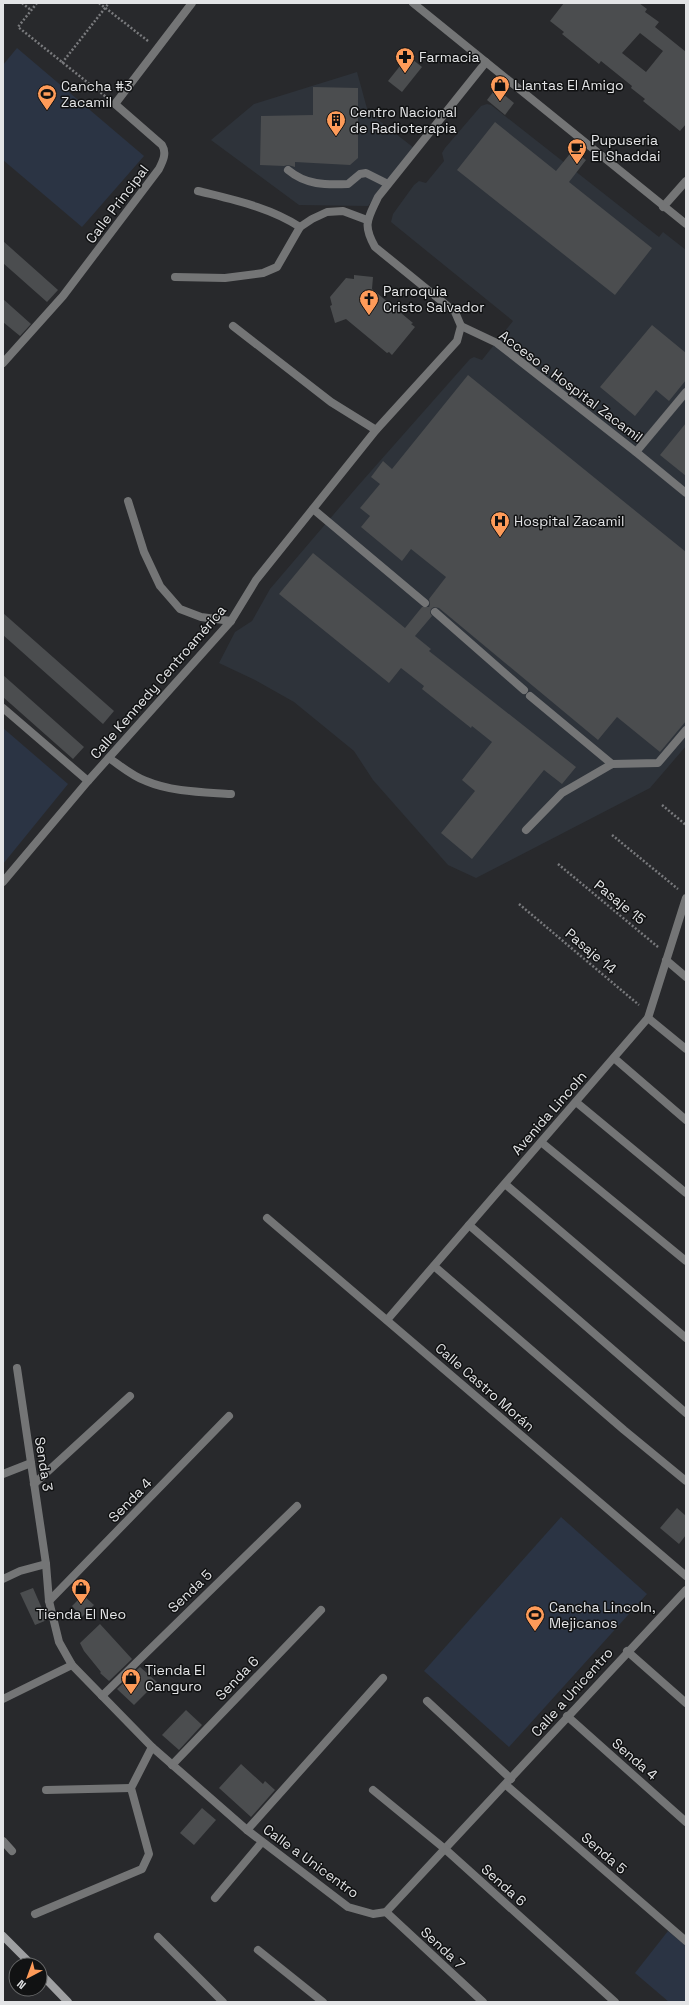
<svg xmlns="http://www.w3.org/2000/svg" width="689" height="2005" viewBox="0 0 689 2005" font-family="'Space Grotesk',sans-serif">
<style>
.built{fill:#2e333a}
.green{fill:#2b3444}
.building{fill:#4b4d4f;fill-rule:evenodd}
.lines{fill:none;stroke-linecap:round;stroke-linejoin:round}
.path{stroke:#797a7d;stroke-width:2.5;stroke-dasharray:2 2;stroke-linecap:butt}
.service{stroke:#747576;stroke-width:8}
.minor{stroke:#747576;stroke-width:8}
.tertiary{stroke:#747576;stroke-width:8}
.secondary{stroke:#9fa0a2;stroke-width:8}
.labels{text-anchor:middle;stroke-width:3;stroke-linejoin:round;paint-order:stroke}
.poi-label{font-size:14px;fill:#e3e4e6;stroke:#111213;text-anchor:start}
.street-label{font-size:14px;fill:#e3e4e6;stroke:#111213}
</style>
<rect width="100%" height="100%" fill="#28292c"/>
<!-- built -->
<g class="built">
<path d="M357,72l11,40 46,36 -46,58 -69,-1 -88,-65 43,-36z"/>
<path d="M487,104l4,1 168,132 4,-5 23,18v496l-36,42 -174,90 -28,-13 -75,-85 -19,-29 -60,-49 -39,-22 -36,-17 16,-31 17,-11 18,-32 87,-102 113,-128 4,-2 8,3 31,-39 -122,-99 2,-8 21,-29 5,-4 7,2 18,-22 -2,-8 3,-5 36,-42z"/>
</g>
<!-- green -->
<g class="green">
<path d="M17,48l127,108 -62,71 -79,-67v-95z"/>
<path d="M3,728l65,56 -65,80z"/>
<path d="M561,1517l86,77 -138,153 -85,-76z"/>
<path d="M668,1931l18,15v56h-17l-34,-29z"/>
</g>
<!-- building -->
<g class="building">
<path d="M564,3h75l8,6 -2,3 14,10 -4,5 31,25v72l-6,7 -37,-30 2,-2 -14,-11 1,-2 -31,-25 -2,3 -37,-30 2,-2 -14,-11zM640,33l23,18 -17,21 -24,-19z"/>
<path d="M408,56l14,11 -20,25 -14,-11z"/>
<path d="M313,87l45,1v70l-8,7 -55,-3v5l-7,-2 -4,1 -24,-1 1,-49 52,-1z"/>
<path d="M496,88l18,15 -9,12 -18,-15z"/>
<path d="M495,122l61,49 17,-21 13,10 -17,22 83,66 -37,47 -158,-125z"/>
<path d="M3,241l55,49 -11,12 -44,-39z"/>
<path d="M354,275l19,2 -1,12 41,34 -2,1 4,3 -23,28 -3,-3 -2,1 -41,-34 -11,4 -5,-17 2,-1 -2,-8 16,-19 8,1z"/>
<path d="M3,299l28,25 -11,12 -17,-14z"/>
<path d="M652,325l34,28v27l-17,21 -13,-11 -21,26 -35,-29z"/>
<path d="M468,375l218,177v169l-26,31 -43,-35 -19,23 -159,-132 -5,-1 -3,2 -1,4 2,3 -17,20 16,13 -2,2 147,116 -14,17 -18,-14 -72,89 -31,-26 34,-42 -13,-11 30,-38 -20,-16 -1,2 -49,-39 2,-3 -23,-18 -12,15 -110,-89 34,-41 92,75 17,-21h7l1,-3 -1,-5 17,-22 -35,-28 -9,12 -41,-34 9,-11 -10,-8 20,-24 -9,-7 12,-16 9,8z"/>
<path d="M686,423v53l-26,-21z"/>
<path d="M3,613l111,98 -11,13 -100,-89z"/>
<path d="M3,675l81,72 -11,12 -70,-62z"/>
<path d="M677,1508l9,8v19l-7,9 -19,-16z"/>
<path d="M33,1588l14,32 -12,5 -15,-32z"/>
<path d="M83,1595l11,10 -12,12 -10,-11z"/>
<path d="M100,1624l32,35 -23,22 -9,-8 1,-1 -17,-21 -4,-8z"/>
<path d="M140,1667l17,15 -23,23 -17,-16z"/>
<path d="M186,1710l16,15 -23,25 -17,-15z"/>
<path d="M241,1764l22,20 2,-3 10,9 -24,27 -32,-29z"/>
<path d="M202,1808l14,12 -22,25 -14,-12z"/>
</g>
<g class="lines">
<!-- path -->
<g class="path">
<path d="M22,3l9,7"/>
<path d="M37,3l-19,24 88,70"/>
<path d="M99,3l49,38"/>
<path d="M62,63l47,-60"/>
<path d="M662,805l24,20"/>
<path d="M612,835l66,54"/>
<path d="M558,864l100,83"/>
<path d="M519,904l120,101"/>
</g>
<!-- service -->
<g class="service">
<path d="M288,170c18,15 37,15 60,14l12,-10 6,-1 22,11"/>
<path d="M198,191c36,9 71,16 102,36"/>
<path d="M175,277l50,1 38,-5 14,-6 23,-40 12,-8 15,-7 16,-1 24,9"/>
<path d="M233,326l98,76 45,28"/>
<path d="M461,326l36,17 139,109 50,41"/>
<path d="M636,452l50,-60"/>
<path d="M128,501l16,51 16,34 20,23 21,8 30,4"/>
<path d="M313,509l112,94"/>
<path d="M435,612l89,78"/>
<path d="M530,696l82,68"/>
<path d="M109,758c12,8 23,18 37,23 26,11 57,11 85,13"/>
<path d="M526,830l36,-37 50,-29 46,-1 28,-33"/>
<path d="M666,960l20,17"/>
<path d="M648,1018l38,31"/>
<path d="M614,1058l72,62"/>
<path d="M576,1102l110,91"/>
<path d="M541,1142l145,119"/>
<path d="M505,1184l181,154"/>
<path d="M469,1225l217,188"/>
<path d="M434,1266l190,164 62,51"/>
</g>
<!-- minor -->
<g class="minor">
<path d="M663,207l23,-26"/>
<path d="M3,363l60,-67 96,-127c4,-8 8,-16 3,-24l-47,-41 77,-101"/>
<path d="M3,708l85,73"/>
<path d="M3,882l85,-101 143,-160 25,-41 120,-150 81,-89 4,-15 -6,-14 -80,-65c-13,-23 -7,-28 3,-50l108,-135"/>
<path d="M267,1218l419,358"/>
<path d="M387,1320l261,-302 38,-120"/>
<path d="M17,1368l29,196 3,37 10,41 13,23 80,82 95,83 101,77 25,7 13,-2 300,-322"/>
<path d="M3,1474l28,-11"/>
<path d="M34,1484l96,-88"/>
<path d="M3,1579l17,-8 26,-7"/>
<path d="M49,1601l180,-185"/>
<path d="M627,1651l59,52"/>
<path d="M102,1696l195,-190"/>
<path d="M3,1699l69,-34"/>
<path d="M427,1701l84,78"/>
<path d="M567,1716l119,106"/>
<path d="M172,1765l149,-155"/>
<path d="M506,1785l180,156"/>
<path d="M46,1790l85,-2"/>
<path d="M373,1790l72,59 170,153"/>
<path d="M247,1830l136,-152"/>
<path d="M3,1841l9,10"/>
<path d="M215,1898l47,-56"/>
<path d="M386,1912l97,90"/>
<path d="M35,1914l107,-45 7,-15 -18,-66 21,-41"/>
<path d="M158,1937l65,65"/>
<path d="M258,1950l65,52"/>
</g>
<!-- tertiary -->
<path class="tertiary" d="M413,3l273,221"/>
<!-- secondary -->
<g class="secondary">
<path d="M3,1936l29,29"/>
<path d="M40,1973l28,29"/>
</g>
</g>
<!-- icons -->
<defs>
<symbol id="pharmacy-pin" viewBox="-11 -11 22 30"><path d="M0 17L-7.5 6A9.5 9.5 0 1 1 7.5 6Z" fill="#fe9b59" stroke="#111213"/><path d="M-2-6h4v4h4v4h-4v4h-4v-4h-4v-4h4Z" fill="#111"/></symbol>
<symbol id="shop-pin" viewBox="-11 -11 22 30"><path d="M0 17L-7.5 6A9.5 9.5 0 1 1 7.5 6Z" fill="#fe9b59" stroke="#111213"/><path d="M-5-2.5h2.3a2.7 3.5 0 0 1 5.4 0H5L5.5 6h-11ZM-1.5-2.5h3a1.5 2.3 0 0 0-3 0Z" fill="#111"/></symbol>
<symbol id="stadium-pin" viewBox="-11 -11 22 30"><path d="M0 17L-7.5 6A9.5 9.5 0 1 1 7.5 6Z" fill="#fe9b59" stroke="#111213"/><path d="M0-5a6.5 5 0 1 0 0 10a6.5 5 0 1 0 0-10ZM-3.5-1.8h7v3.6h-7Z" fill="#111"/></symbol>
<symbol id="building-pin" viewBox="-11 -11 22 30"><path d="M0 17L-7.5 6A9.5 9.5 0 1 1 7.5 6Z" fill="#fe9b59" stroke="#111213"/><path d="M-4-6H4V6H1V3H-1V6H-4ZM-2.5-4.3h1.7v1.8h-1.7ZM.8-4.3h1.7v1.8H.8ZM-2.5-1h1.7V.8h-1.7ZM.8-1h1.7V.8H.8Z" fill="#111"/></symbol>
<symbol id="cafe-pin" viewBox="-11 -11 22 30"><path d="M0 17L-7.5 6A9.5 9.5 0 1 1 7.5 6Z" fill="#fe9b59" stroke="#111213"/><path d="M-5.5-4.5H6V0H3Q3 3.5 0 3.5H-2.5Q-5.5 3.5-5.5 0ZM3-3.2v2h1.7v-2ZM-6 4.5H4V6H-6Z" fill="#111"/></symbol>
<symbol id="church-pin" viewBox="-11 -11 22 30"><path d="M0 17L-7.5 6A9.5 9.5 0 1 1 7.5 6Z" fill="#fe9b59" stroke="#111213"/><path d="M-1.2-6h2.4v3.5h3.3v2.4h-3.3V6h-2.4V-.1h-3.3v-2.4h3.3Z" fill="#111"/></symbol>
<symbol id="hospital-pin" viewBox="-11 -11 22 30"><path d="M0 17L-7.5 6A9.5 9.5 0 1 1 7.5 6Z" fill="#fe9b59" stroke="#111213"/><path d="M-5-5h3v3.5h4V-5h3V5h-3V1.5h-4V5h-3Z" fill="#111"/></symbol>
</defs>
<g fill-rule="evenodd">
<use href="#pharmacy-pin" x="394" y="46" width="22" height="30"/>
<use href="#shop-pin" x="489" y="74" width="22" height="30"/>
<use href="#stadium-pin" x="36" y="83" width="22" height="30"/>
<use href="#building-pin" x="325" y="109" width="22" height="30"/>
<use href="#cafe-pin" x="566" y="137" width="22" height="30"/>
<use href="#church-pin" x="358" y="288" width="22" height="30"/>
<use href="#hospital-pin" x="489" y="510" width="22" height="30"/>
<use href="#shop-pin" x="70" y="1577" width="22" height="30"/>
<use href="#stadium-pin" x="524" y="1604" width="22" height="30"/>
<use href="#shop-pin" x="120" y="1667" width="22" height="30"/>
</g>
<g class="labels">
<!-- poi labels -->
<g class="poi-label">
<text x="419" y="62">Farmacia</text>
<text x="514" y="90">Llantas El Amigo</text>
<text x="61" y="91">Cancha #3<tspan x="61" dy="16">Zacamil</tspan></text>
<text x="350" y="117">Centro Nacional<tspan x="350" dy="16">de Radioterapia</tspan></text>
<text x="591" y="145">Pupuseria<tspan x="591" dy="16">El Shaddai</tspan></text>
<text x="383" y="296">Parroquia<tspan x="383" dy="16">Cristo Salvador</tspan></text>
<text x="514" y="526">Hospital Zacamil</text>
<text x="549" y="1612">Cancha Lincoln,<tspan x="549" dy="16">Mejicanos</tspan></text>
<text x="81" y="1619" text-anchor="middle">Tienda El Neo</text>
<text x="145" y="1675">Tienda El<tspan x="145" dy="16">Canguro</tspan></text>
</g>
<!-- street labels -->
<g class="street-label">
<text transform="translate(117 204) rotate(-53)" y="5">Calle Principal</text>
<text transform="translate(571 386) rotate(37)" y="5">Acceso a Hospital Zacamil</text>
<text transform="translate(158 682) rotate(-49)" y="5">Calle Kennedy Centroamérica</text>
<text transform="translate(620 902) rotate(39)" y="5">Pasaje 15</text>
<text transform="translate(591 951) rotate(40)" y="5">Pasaje 14</text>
<text transform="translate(549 1113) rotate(-49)" y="5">Avenida Lincoln</text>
<text transform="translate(485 1387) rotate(41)" y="5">Calle Castro Morán</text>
<text transform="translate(44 1464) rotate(81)" y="5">Senda 3</text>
<text transform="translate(130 1500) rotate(-46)" y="5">Senda 4</text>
<text transform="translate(190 1591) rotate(-44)" y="5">Senda 5</text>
<text transform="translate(237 1678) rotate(-46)" y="5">Senda 6</text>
<text transform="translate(572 1692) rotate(-48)" y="5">Calle a Unicentro</text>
<text transform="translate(635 1759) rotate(41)" y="5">Senda 4</text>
<text transform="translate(604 1853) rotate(41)" y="5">Senda 5</text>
<text transform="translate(311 1861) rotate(36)" y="5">Calle a Unicentro</text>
<text transform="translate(504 1885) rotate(42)" y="5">Senda 6</text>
<text transform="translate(443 1948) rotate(43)" y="5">Senda 7</text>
</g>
</g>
<!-- border -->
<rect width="689" height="2005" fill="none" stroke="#e3e4e6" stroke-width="8"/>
<!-- north arrow -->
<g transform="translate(28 1977) rotate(221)"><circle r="19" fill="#111213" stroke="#656667"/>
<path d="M0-3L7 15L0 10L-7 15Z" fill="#fe9b59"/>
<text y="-6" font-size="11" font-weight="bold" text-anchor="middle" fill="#e3e4e6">N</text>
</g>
</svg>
